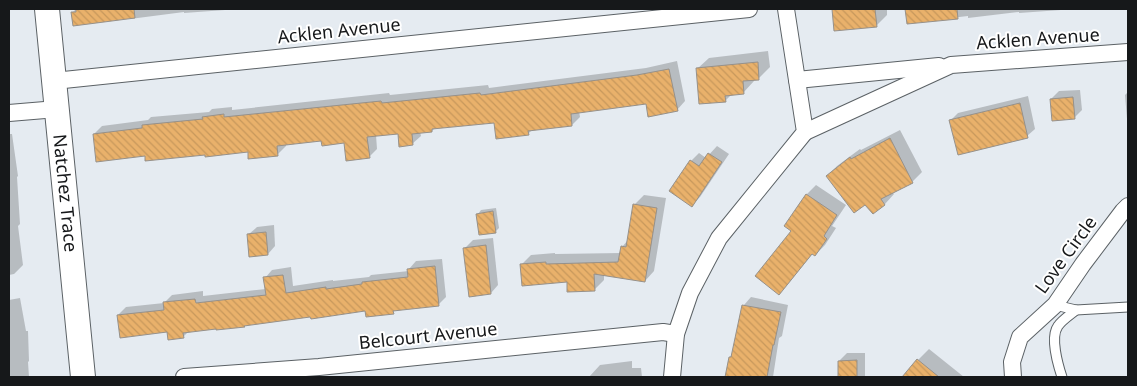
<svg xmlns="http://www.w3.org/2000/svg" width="1137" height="386" viewBox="0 0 1137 386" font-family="'Noto Sans',sans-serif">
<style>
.shadow{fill:#0003}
.building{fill:url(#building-back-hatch);stroke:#96918b}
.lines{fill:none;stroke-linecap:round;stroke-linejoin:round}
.service-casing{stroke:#5b6165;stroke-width:11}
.minor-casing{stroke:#5b6165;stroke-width:18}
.secondary-casing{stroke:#5b6165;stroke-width:26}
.service{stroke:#fff;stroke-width:9}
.minor{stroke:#fff;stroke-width:16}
.secondary{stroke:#fff;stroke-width:24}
.labels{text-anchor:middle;stroke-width:4;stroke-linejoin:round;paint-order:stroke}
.street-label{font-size:18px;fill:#16181a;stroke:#fff}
</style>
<defs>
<pattern id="building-back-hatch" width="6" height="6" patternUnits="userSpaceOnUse" patternTransform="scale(1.25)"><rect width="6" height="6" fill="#e9b16b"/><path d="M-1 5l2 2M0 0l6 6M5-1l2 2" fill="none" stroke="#c7985c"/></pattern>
</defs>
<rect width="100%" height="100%" fill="#e5ebf1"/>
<!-- shadow -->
<g class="shadow">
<path d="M76,9h163l-55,4v-1l-54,7v-2l-58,-4z"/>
<path d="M833,9h54v6l-11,11 -41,4z"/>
<path d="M906,9h169l-56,4v-1l-51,6v-2l-60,7z"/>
<path d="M768,51l2,16 -11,11 -5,1v2l-11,12 -11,1 -7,7 -28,-32 12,-11z"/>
<path d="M677,61l8,40 -8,9 -30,-7 -68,8 1,6 -8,8 -40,5 -4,4 -33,-12 -59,5 -4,4 -12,1 1,4 -9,8 -13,-12 -23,3 1,14 -8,8 -24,-16 -23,-2 -36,5v2l-8,8 -29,-3 -43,3h-60l-52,-20 8,-8 46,-6 3,-3 58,-5 3,-3 20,-2v3l157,-17 1,2 98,-10 1,3 157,-20z"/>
<path d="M1080,90l2,20 -8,8 -23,-19 8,-8z"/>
<path d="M1128,92v27h-1l-2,-24z"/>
<path d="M1028,96l7,33 -8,7 -77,-15 8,-8z"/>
<path d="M900,130l22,42 -10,10 -20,10 2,2 -9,10 -12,9 -7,-10 -39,-27 10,-10 23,-17 1,1z"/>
<path d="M9,134h3l6,42 -1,1 3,47 -2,2 5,39 -9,9 -5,1z"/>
<path d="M717,146l12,8 -29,43 -8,8 -1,-44 8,-8 7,5z"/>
<path d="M816,185l30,20 -14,21 4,2 -11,17 -10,10 -2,-2 -25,31 -10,10 15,-63 13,-36z"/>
<path d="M644,195l22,3 -12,73 -9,10 -41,-7v6l-10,10 -73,-25 10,-10 24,-2v1l66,-1 1,-6 6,-7 6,-35z"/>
<path d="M496,208l3,20 -4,4 -17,-18 3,-4z"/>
<path d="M274,225l1,21 -7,8 -19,-20 8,-7z"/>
<path d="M493,238l5,47 -7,8 -26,-45 8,-8z"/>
<path d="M442,259l4,38 -8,8 -42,4 -3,3 -27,-2 -177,21 -6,6 -65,-22 8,-8 38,-4 8,-8 31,-4v5l63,-7 -1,-11 7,-8 19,-3 2,19 40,-6v1l36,-4 2,-2 38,-4v-2l7,-8z"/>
<path d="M751,297l37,8 -6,31 -3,2 -6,39h-47l4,-20 3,-4 11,-48z"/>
<path d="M20,298l6,33h2l1,30 -1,1 1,15h-20v-77z"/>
<path d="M929,349l35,28h-60l14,-17z"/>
<path d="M847,353h18v24h-26v-16z"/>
<path d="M632,361v7h9l1,9h-53l11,-12z"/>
</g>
<!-- building -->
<g class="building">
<path d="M76,9h58l1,9 -62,8 -2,-14h5z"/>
<path d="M832,9h43l2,18 -43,4z"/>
<path d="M905,9h52l1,10 -51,5z"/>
<path d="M758,62l1,18 -16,1 1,13 -19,2 1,6 -27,2 -3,-36z"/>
<path d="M669,69l9,42 -30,6 -2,-13 -75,10 1,12 -44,5 1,4 -33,4 -2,-16 -62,6v3l-20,2 1,11 -14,2 -1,-13 -31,3 3,21 -24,3 -2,-18 -22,3 -1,-5 -44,5 1,10 -30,3v-7l-43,5v-2l-60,6v-5l-49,6 -3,-28 49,-6v-3l61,-6 -1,-2 22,-3v3l157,-16 1,2 98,-10 1,2 156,-20z"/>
<path d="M1073,97l2,22 -23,2 -2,-22z"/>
<path d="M1020,103l8,35 -70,17 -9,-35z"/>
<path d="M890,138l23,45 -32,16 4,6 -12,9 -8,-9 -11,8 -28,-37 24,-19 1,2z"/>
<path d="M708,153l14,9 -30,45 -23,-16 21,-31 9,6z"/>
<path d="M806,194l31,21 -13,21 3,3 -12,17 -3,-2 -33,41 -24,-19 36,-45 -7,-5z"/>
<path d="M633,204l24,4 -12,74 -51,-8 1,17 -28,1v-10l-45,4 -2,-22 26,-2v2l72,-2 3,-16 5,1z"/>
<path d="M493,211l3,22 -17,2 -3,-21z"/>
<path d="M266,232l2,23 -19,2 -2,-23z"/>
<path d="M486,245l5,49 -22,3 -6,-49z"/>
<path d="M435,266l4,40 -46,5 1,3 -28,3 -1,-6 -54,8 -1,-2 -66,9 1,1 -29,3v-1l-33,4 1,5 -16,2 -1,-8 -47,6 -3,-23 47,-5 -1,-8 32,-3 1,4 70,-8 -3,-18 20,-2 3,18 40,-6v2l36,-5v-2l46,-5 -1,-8z"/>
<path d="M742,305l39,7 -7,33h-1l-6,32h-42l4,-20h2z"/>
<path d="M917,359l22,18h-37z"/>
<path d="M857,360v17h-19v-16z"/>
</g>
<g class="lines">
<defs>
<g id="service">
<path d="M1055,305l21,5 52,-3"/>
<path d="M1062,377c-4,-12 -12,-40 -4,-51 4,-6 12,-11 18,-16"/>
</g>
<g id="minor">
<path d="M797,80l142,-14"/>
<path d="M54,81l695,-72"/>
<path d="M9,113l48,-4"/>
<path d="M805,132l146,-67 177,-13"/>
<path d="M184,377l135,-10 344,-35 13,2"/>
<path d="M672,377l4,-43 14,-41 29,-55 86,-106 -19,-123"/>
<path d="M1013,377l-1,-15 8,-25 35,-32 28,-41 40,-53 5,-5"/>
</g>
<g id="secondary">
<path id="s1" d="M47,9l36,368"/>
</g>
</defs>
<!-- service casing -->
<use href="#service" class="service-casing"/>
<!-- minor casing -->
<use href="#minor" class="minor-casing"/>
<!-- secondary casing -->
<use href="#secondary" class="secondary-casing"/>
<!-- service -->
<use href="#service" class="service"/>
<!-- minor -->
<use href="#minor" class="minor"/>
<!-- secondary -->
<use href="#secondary" class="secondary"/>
</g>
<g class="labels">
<!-- street labels -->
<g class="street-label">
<text transform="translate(339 31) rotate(-6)" y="6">Acklen Avenue</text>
<text transform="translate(1038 39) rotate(-4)" y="6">Acklen Avenue</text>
<text dy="6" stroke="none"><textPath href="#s1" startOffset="185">Natchez Trace</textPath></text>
<text transform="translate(1066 255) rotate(-54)" y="6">Love Circle</text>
<text transform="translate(428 336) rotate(-6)" y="6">Belcourt Avenue</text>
</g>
</g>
<!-- border -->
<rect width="1137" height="386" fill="none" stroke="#16181a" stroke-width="20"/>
</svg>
